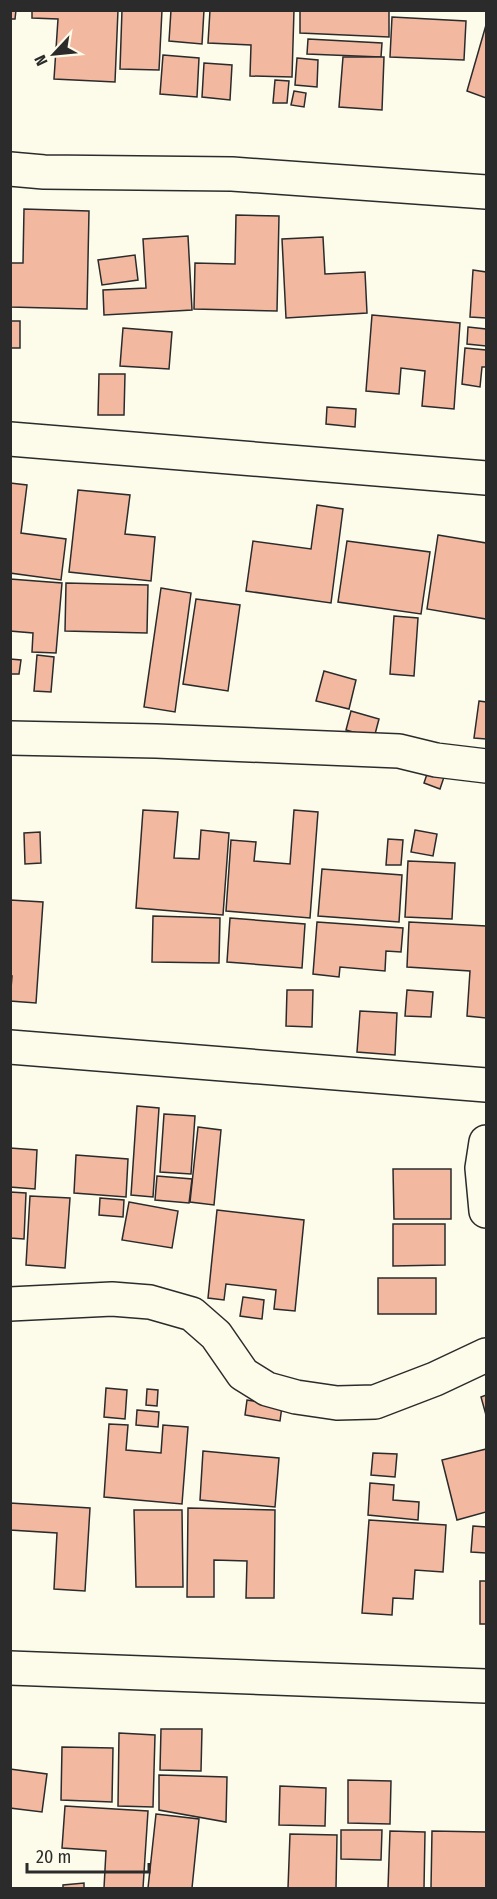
<svg xmlns="http://www.w3.org/2000/svg" width="497" height="1899" viewBox="0 0 497 1899" font-family="'Fira Sans Condensed',sans-serif">
<style>
.building{fill:#f2b8a0;stroke:#2b2b2b;stroke-width:1.5}
.lines{fill:none;stroke-linecap:round;stroke-linejoin:round}
.minor-casing{stroke:#2b2b2b;stroke-width:36}
.minor{stroke:#fdfbea;stroke-width:33}
</style>
<rect width="100%" height="100%" fill="#fdfbea"/>
<!-- building -->
<g class="building">
<path d="M10,10h6l-1,9h-5z"/>
<path d="M32,10h86l-3,72 -61,-3 4,-60 -26,-1z"/>
<path d="M122,10h40l-3,60 -39,-1z"/>
<path d="M171,10h33l-2,34 -33,-3z"/>
<path d="M210,10h84l-2,67 -42,-1 1,-31 -43,-2z"/>
<path d="M300,10h89v27l-89,-4z"/>
<path d="M392,17l74,4 -2,39 -74,-3z"/>
<path d="M486,25v73l-19,-7z"/>
<path d="M308,39l74,4 -1,14 -74,-3z"/>
<path d="M163,55l36,3 -2,39 -37,-3z"/>
<path d="M343,57h41l-2,53 -43,-3z"/>
<path d="M297,58l21,2 -1,27 -22,-2z"/>
<path d="M204,63l28,2 -2,35 -28,-3z"/>
<path d="M275,80l14,1 -2,22h-14z"/>
<path d="M294,91l12,2 -2,14 -13,-2z"/>
<path d="M24,209l65,2 -2,98 -77,-2v-44h13z"/>
<path d="M236,215l43,1 -2,95 -83,-2 1,-46 40,1z"/>
<path d="M188,236l4,74 -88,5 -1,-25 43,-2 -3,-49z"/>
<path d="M323,237l2,37 40,-2 2,41 -81,5 -4,-79z"/>
<path d="M135,255l3,25 -36,5 -4,-25z"/>
<path d="M473,270l13,2v46l-16,-1z"/>
<path d="M372,315l88,8 -6,86 -32,-3 3,-35 -24,-3 -2,26 -33,-3z"/>
<rect x="10" y="321" width="10" height="27"/>
<path d="M468,327l18,2v17l-19,-2z"/>
<path d="M123,328l49,4 -3,37 -49,-3z"/>
<path d="M465,348l21,2v17h-4l-2,20 -18,-3z"/>
<path d="M99,374h26l-1,41h-26z"/>
<path d="M327,407l29,2 -1,18 -29,-3z"/>
<path d="M10,483l17,2 -6,48 45,6 -5,41 -51,-7z"/>
<path d="M78,490l52,5 -5,39 30,3 -4,44 -82,-9z"/>
<path d="M317,505l26,4 -12,94 -85,-12 7,-50 58,8z"/>
<path d="M438,535l48,8v76l-59,-10z"/>
<path d="M347,541l83,11 -9,62 -83,-12z"/>
<path d="M10,579l52,4 -6,70 -24,-1 1,-19 -23,-2z"/>
<path d="M66,583l82,2 -1,48 -82,-2z"/>
<path d="M161,588l30,5 -16,119 -31,-5z"/>
<path d="M196,599l44,6 -12,86 -45,-7z"/>
<path d="M394,616l24,2 -4,58 -24,-2z"/>
<path d="M37,655l17,2 -3,35 -17,-1z"/>
<path d="M10,659l11,1 -2,14h-9z"/>
<path d="M324,671l32,9 -7,29 -33,-8z"/>
<path d="M479,701l7,1v37l-12,-1z"/>
<path d="M351,711l28,8 -5,19 -28,-8z"/>
<path d="M430,765l16,6 -6,18 -16,-6z"/>
<path d="M143,810l35,2 -4,46 25,1 2,-29 28,3 -6,82 -87,-7z"/>
<path d="M294,810l24,2 -8,106 -84,-7 5,-71 25,2 -2,19 36,3z"/>
<path d="M415,830l22,4 -4,22 -22,-4z"/>
<path d="M40,832l1,31 -16,1 -1,-31z"/>
<path d="M388,839l15,1 -2,25h-15z"/>
<path d="M408,861l47,2 -3,56 -47,-2z"/>
<path d="M322,869l80,6 -3,47 -81,-6z"/>
<path d="M10,900l33,2 -7,101 -26,-2 2,-25h-2z"/>
<path d="M153,916l67,2 -1,45 -67,-1z"/>
<path d="M230,918l75,6 -3,44 -75,-6z"/>
<path d="M317,922l86,6 -2,24 -15,-1 -1,20 -45,-4 -1,10 -26,-3z"/>
<path d="M409,922l77,4v92l-19,-2 3,-45 -63,-4z"/>
<path d="M287,990h26l-1,37 -26,-1z"/>
<path d="M407,990l26,2 -2,25 -26,-1z"/>
<path d="M360,1011l37,2 -2,42 -38,-3z"/>
<path d="M137,1106l22,2 -6,89 -22,-2z"/>
<path d="M164,1114l31,2 -4,58 -31,-2z"/>
<path d="M198,1127l23,3 -7,75 -24,-3z"/>
<path d="M10,1148l27,2 -2,39 -25,-2z"/>
<path d="M76,1155l52,4 -2,38 -52,-4z"/>
<path d="M393,1169h58v50h-57z"/>
<path d="M157,1176l35,3 -3,24 -34,-3z"/>
<path d="M10,1192l16,1 -2,46 -14,-1z"/>
<path d="M30,1196l40,2 -5,70 -39,-3z"/>
<path d="M100,1198l24,2 -1,17 -24,-2z"/>
<path d="M129,1202l49,9 -6,37 -50,-8z"/>
<path d="M217,1210l87,10 -9,91 -21,-2 2,-19 -50,-6 -2,16 -16,-2z"/>
<path d="M393,1224h52v41l-52,1z"/>
<rect x="378" y="1278" width="58" height="36"/>
<path d="M243,1297l21,3 -2,19 -22,-3z"/>
<path d="M106,1388l21,2 -2,29 -21,-2z"/>
<path d="M147,1389l11,1 -1,16 -11,-1z"/>
<path d="M486,1395v20l-5,-18z"/>
<path d="M247,1400l35,6 -2,15 -35,-6z"/>
<path d="M137,1410l22,2 -1,15 -22,-2z"/>
<path d="M109,1424l19,1 -2,25 35,3 2,-28 25,2 -6,77 -78,-7z"/>
<path d="M486,1449v63l-29,8 -15,-60z"/>
<path d="M203,1451l76,7 -4,49 -75,-7z"/>
<path d="M373,1453l24,1 -2,23 -24,-2z"/>
<path d="M370,1483l24,2 -1,15 26,2 -1,18 -50,-5z"/>
<path d="M10,1503l80,5 -5,83 -31,-2 3,-56 -47,-3z"/>
<path d="M188,1508l87,2 -1,88h-28l1,-37 -33,-1v37h-27z"/>
<path d="M134,1510h48l1,77h-47z"/>
<path d="M369,1520l77,5 -3,47 -28,-2 -2,29 -20,-1 -1,17 -30,-2z"/>
<path d="M473,1526l13,1v26l-15,-1z"/>
<rect x="480" y="1581" width="6" height="43"/>
<path d="M161,1729h41l-1,42 -41,-1z"/>
<path d="M119,1733l36,2 -2,72 -35,-1z"/>
<path d="M62,1747l51,1 -1,54 -51,-2z"/>
<path d="M10,1769l37,5 -5,38 -32,-4z"/>
<path d="M159,1775l68,2 -1,45 -67,-12z"/>
<path d="M348,1780l43,1 -1,43 -42,-1z"/>
<path d="M280,1786l46,2 -1,38 -46,-1z"/>
<path d="M65,1806l83,5 -5,77h-39l2,-37 -44,-3z"/>
<path d="M156,1814l43,5 -7,69h-44z"/>
<path d="M341,1830h41l-1,30 -40,-1z"/>
<path d="M390,1831l35,1 -1,56h-36z"/>
<path d="M432,1831l54,1v56h-55z"/>
<path d="M290,1834l47,1 -1,53h-48z"/>
<path d="M84,1883v5h-21v-3z"/>
</g>
<g class="lines">
<defs>
<g id="minor">
<path d="M10,169l34,3 188,2 254,18"/>
<path d="M10,439l476,39"/>
<path d="M10,738l146,3 243,10 37,9 50,6"/>
<path d="M10,1047l476,38"/>
<path d="M486,1142l-4,26 4,43"/>
<path d="M10,1304l102,-5 38,3 42,12 24,21 27,39 24,15 29,8 41,6 38,-1 60,-23 51,-24"/>
<path d="M10,1668l476,18"/>
</g>
</defs>
<!-- minor casing -->
<use href="#minor" class="minor-casing"/>
<!-- minor -->
<use href="#minor" class="minor"/>
</g>
<!-- border -->
<rect width="497" height="1899" fill="none" stroke="#2b2b2b" stroke-width="24"/>
<!-- north arrow -->
<g transform="translate(54 54) rotate(244)" stroke="#fdfbea" stroke-width="4.5" paint-order="stroke">
<path d="M0-4.5L10 22L0 15L-10 22Z" fill="#2b2b2b"/>
<text y="-9" font-size="16" font-weight="bold" text-anchor="middle" fill="#2b2b2b">N</text>
</g>
<!-- scale -->
<path d="M27 1863v9h122v-9" fill="none" stroke="#2b2b2b" stroke-width="3"/>
<text x="36" y="1863" font-size="18" fill="#2b2b2b" stroke="#fdfbea" stroke-width="4.5" paint-order="stroke">20 m</text>
</svg>
